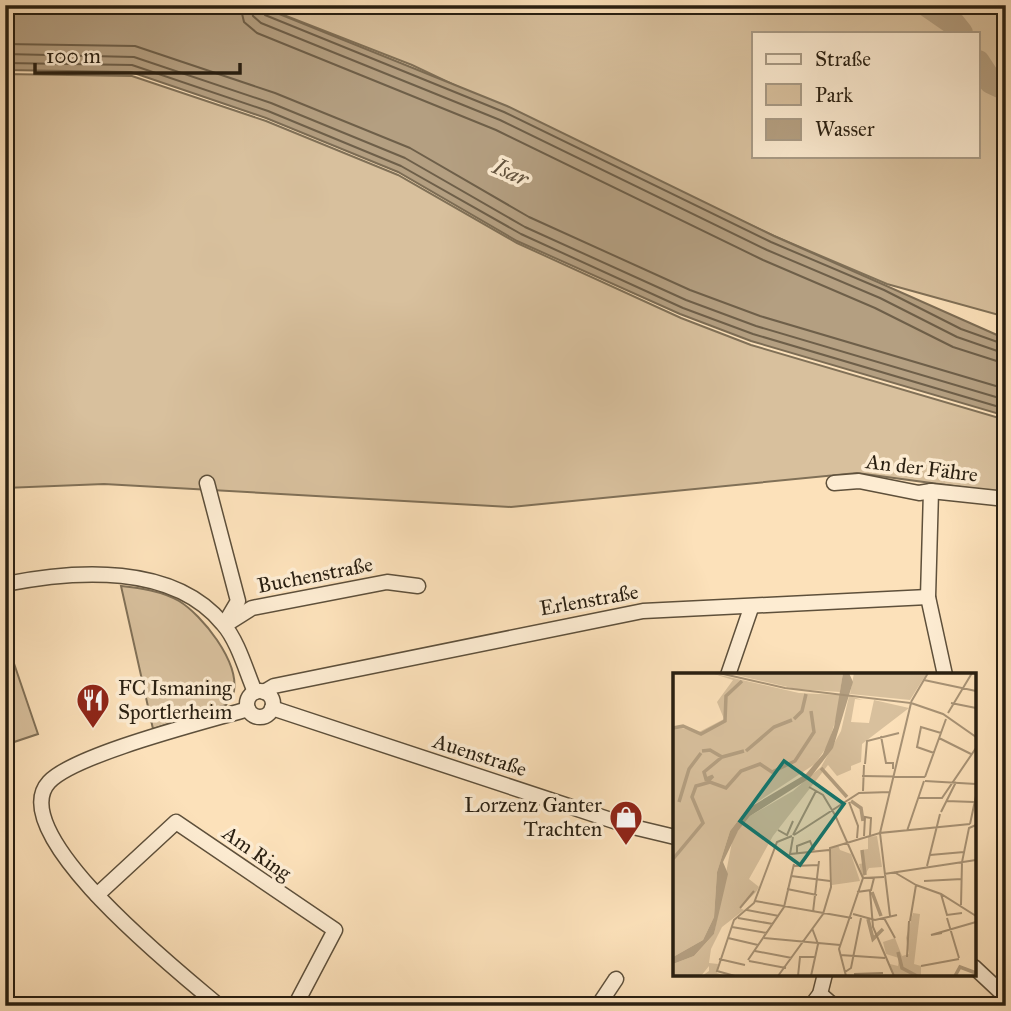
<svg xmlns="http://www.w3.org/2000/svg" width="1011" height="1011" viewBox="0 0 1011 1011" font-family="'IM FELL Great Primer',serif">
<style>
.green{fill:#d8c09d;stroke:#807057;stroke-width:2;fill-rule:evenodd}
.water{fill:#b49f81;stroke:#7c6c54;stroke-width:2}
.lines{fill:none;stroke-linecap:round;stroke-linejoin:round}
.shore{stroke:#6e5f49;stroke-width:2}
.river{stroke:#b49f81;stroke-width:24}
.street-casing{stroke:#5e503b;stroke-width:17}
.street{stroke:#fdecd2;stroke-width:14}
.labels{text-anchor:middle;stroke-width:7;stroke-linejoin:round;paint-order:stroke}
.street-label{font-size:21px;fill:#291f11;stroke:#fdecd2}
.poi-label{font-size:21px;fill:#291f11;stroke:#fdecd2;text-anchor:start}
.water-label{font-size:23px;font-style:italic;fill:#61523e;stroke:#fdecd2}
.inset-river{fill:none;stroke:#b49f81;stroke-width:3.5}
.inset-road{fill:none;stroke:#a89376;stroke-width:2}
.view{fill:#0f766e;fill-opacity:0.15;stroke:#0f766e;stroke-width:3.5}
.inset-edge{fill:none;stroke:#291f11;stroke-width:3.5}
</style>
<rect width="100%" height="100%" fill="#fce1ba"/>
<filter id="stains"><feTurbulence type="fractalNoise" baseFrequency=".00286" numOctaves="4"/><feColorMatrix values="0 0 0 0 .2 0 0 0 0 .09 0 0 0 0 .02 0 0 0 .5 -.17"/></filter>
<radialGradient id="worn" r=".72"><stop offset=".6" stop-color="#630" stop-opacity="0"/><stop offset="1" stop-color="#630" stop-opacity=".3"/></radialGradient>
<!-- green -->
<g class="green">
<path d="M258,5h748v312l-119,-33 -113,-48 -362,-171zM754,33h224v123h-224z"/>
<path d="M5,74l127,2 134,45 132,54 119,68 164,75 70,27 255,75v73l-149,-20 -346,34 -407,-23 -99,4z"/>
<path d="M121,586c19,2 41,5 58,15 23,14 60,60 55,90 -1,4 -6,10 -8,14l-73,24z"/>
<path d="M5,637l33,97 -33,11z"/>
</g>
<!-- water -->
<path class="water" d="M5,5l257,2 245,99 267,130 232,103v77l-255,-75 -71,-27 -163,-73 -119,-69 -132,-54 -135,-46 -126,-2z"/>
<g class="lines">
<!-- shore -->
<g class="shore">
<path d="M240,5l4,17 13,11 239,97 267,130 112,48 78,39 53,17"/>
<path d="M251,5l2,11 8,7 239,97 267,130 113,48 77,39 49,17"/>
<path d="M260,5l5,10 239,97 267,130 113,48 77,39 45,16"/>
<path d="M5,44l130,2 140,47 135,55 119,69 161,73 70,26 246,73"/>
<path d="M5,54l129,3 137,46 134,55 120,69 161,73 70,26 250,74"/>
<path d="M5,63l127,2 136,46 133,55 120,68 162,74 70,26 253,75"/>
</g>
<!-- river -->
<g class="river">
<path d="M927,5l26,18 8,10"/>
<path d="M978,62l13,20 15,7"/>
</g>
<defs>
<g id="street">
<path d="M207,483l31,118 -13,22"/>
<path d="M834,483l25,-2 60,12 12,-2 75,8"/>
<path d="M931,491l-3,106 17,78"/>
<path d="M5,584c70,-14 168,-21 218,40 15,17 23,47 32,68"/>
<path d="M225,625l27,-17 135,-26 31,4"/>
<path d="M728,675l23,-67"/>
<circle cx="260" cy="704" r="13"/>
<path d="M264,692l10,-6 369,-75 285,-14"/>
<path d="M272,708l357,118 46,11"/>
<path d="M97,895l79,-73 159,108 -40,76"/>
<path d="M974,967l32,30"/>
<path d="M820,994l14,12"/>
<path d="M219,1006c-36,-31 -217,-173 -170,-224 26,-28 159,-61 199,-73"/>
<path d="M598,1006l18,-27"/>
<path d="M811,1006l9,-12 5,-20"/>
</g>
</defs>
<!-- street casing -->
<use href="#street" class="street-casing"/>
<!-- street -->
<use href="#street" class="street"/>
</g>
<!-- icons -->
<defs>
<symbol id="restaurant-pin" viewBox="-11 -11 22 30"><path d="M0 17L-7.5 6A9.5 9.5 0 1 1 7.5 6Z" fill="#8f2418" stroke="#fdecd2"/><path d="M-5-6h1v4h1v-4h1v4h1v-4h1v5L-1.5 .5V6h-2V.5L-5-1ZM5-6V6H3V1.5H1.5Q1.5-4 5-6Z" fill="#fff"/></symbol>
<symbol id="shop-pin" viewBox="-11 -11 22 30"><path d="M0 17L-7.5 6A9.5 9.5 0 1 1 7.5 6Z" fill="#8f2418" stroke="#fdecd2"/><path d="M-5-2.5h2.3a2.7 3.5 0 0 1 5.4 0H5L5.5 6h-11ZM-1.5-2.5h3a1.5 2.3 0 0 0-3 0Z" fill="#fff"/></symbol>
</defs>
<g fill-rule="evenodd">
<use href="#restaurant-pin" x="74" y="681" width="38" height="52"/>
<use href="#shop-pin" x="607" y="798" width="38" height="52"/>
</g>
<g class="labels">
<!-- street labels -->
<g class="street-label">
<text transform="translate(922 468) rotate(7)" y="7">An der Fähre</text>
<text transform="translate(315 575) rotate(-11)" y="7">Buchenstraße</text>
<text transform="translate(589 600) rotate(-10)" y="7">Erlenstraße</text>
<text transform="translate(480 755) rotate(18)" y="7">Auenstraße</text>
<text transform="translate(257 853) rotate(35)" y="7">Am Ring</text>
</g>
<!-- poi labels -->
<g class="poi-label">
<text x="118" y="695">FC Ismaning<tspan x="118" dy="24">Sportlerheim</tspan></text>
<text x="602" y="812" text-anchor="end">Lorzenz Ganter<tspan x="602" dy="24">Trachten</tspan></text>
</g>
<!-- water labels -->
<g class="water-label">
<text transform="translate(511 172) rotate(24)" y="8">Isar</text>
</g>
</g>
<!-- overview -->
<g transform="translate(673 673)">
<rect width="303" height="303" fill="#fce1ba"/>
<path d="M38,0l88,20 41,2 -2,17 -10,33 -13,19 -68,45 -17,22 -13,41 -3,45 -11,23 -30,17v-231l26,6 25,-13 -7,-17 16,-22zM67,0h103l-3,19 -44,-3 -60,-14zM181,0h73l-17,27 -60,-6zM176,23l14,4 -8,-1 -4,23 18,1 5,-23 35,8 -47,36 -1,18 -10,4v4l-14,6 -9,-11 -55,71 -24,43 10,8 -3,5 -16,16 4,2 -22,17 -11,22 -2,14 9,1 -1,9 8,3h-23l7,-5v-5l-8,10h-28v-12l21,-8 20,-22 19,-97 17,-21 43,-25 28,-24 20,-36zM204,163l5,31 -13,1 -6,10 -4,-14 6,-1 -3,-13 6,-1v-12zM165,172l2,5 11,4 9,27 -28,4 -1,-37zM240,240l7,1 -6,50 7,2v10h-27l-4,-12 8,2 1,-8 -13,-4 -3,-12 12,-4 7,18 7,-2 -3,-16z" fill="#d8c09d"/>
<path d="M170,0h6l4,9 -20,66 -23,30 -60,38 -12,15 -15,31 5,12 -14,60 -20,22 -21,8v-7l30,-17 11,-23 3,-45 13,-41 17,-22 59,-35 17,-20 11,-27z" fill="#b49f81"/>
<path class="inset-river" d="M121,46l8,-8 4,-17M0,55l10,-2 18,8 24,-13 1,-25 16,-15M29,78l8,-1 12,7 22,-6M73,78l28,-24 18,-7M148,95l26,29M34,109l6,-6 -7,3 -2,-7 18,-15M178,128l10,7 2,13M6,129l10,-33 12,-16M189,177l3,25M0,186l30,-36 -11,-26 4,-11 14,-4 16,6 15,-17 19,-7 12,8 23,-11 19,-29 -3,-21M199,219l9,24M195,246l5,20 10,-10M225,279l4,16 15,8M282,303l5,-9 16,6"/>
<path class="inset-road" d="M46,0l66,15 126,15 -31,130 -50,15 1,39 -8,27 -45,62M251,7l52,11M238,29l17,-29M238,30l32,11 33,23M278,30l25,5M275,40l24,-40M208,63l5,27h7v6M266,65l32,16M261,80l-17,-6 4,-20 20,6M192,91l2,-23 32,-8M189,103l63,1M252,104l21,-58M252,108l51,3M136,114l14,8 12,20 28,63M190,118l1,-26M245,125h24l34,-50M273,128l28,1M176,129l9,24 -1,12M268,139l15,-30M297,151l6,-28M105,157l9,5 6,-14M234,158l17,-50M120,162l23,-44M121,162l65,-42 31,-1M191,163l1,-19 6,1 -1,17M120,164l-3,17 39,-4M124,181v-8l13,-5 4,9M257,182l34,-3M120,193l26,-1M254,193l13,-52M221,199l22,13M211,201l92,-14M118,203l39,5M190,205l21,-1M251,208l38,-2M243,212l25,9 35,22M114,216l30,6M197,218l3,36 21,49M184,219l14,-2 3,-12M268,221l6,21 15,-2M82,228l97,17M288,232l1,-43 7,-34 7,-3M67,235l14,-17M74,237l32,6M140,239l6,-51M180,241l22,6 22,-5M217,243l-10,-83 90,-9M65,245l35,6M211,245l11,20M274,245l12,40M237,248l6,-36M59,254l35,6M269,260l-11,2 45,-13M55,265l30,7M91,265l76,7M82,278l37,7M167,282l45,3M234,284l2,-36M46,286l26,6M75,287l36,-53 10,-43M76,288l37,7M248,293l38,-7M172,299l6,-4 10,-50M181,301l29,-1M62,303l-18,-5 17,-51 20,-17 23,-61 15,-6M125,303l2,-19h15M138,303l7,-32 -6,-16M173,303l-7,-27 24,-71"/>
<path class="view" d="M111,88l60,43 -44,61 -60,-44z"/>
<rect width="303" height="303" class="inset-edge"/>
</g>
<!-- margin -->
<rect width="1011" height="1011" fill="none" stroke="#fce1ba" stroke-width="28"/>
<rect x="7" y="7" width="997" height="997" fill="none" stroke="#291f11" stroke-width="3.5"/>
<rect x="14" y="14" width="983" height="983" fill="none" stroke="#291f11" stroke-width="2"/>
<!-- legend -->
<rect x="752" y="32" width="228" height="126" fill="#fdecd2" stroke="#a89a85" stroke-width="2"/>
<rect x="766" y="54" width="35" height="10" fill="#fdecd2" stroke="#a89a85" stroke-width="2"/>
<text x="815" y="66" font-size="21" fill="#291f11">Straße</text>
<rect x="766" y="84" width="35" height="21" fill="#d8c09d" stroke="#a89a85" stroke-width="2"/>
<text x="815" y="102" font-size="21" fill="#291f11">Park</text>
<rect x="766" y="119" width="35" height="21" fill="#b49f81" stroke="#a89a85" stroke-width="2"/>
<text x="815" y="136" font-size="21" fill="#291f11">Wasser</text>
<!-- scale -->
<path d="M35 63v10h205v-10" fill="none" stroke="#291f11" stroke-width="3.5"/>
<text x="46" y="63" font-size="21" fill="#291f11" stroke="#fdecd2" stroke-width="5" paint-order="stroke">100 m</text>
<rect width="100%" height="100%" filter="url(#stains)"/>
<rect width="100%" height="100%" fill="url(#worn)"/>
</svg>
